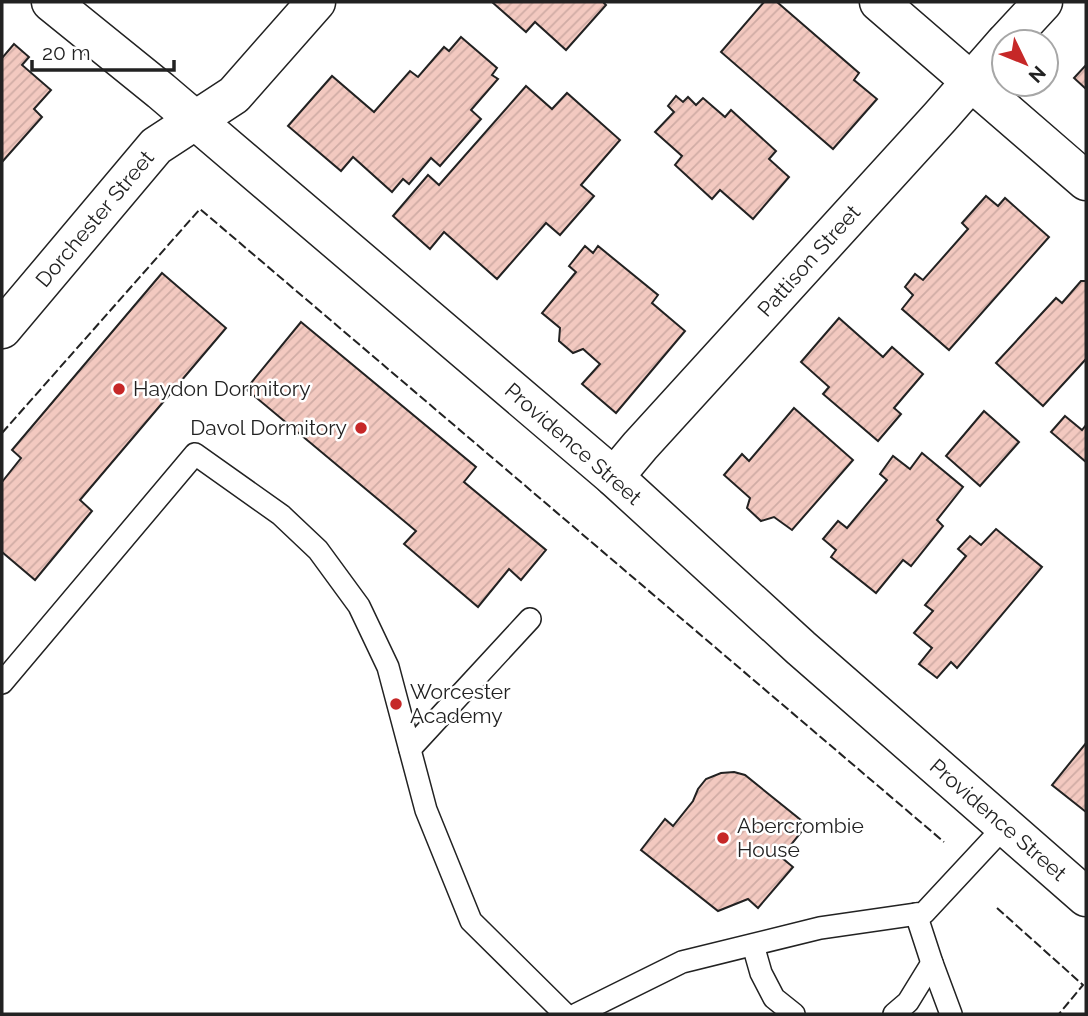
<svg xmlns="http://www.w3.org/2000/svg" width="1088" height="1016" viewBox="0 0 1088 1016" font-family="Raleway,sans-serif">
<style>
.building{fill:url(#building-hatch);stroke:#222;stroke-width:2}
.lines{fill:none;stroke-linecap:round;stroke-linejoin:round}
.lane-casing{stroke:#222;stroke-width:24}
.street-casing{stroke:#222;stroke-width:41}
.secondary-casing{stroke:#222;stroke-width:41}
.lane{stroke:#fff;stroke-width:21}
.street{stroke:#fff;stroke-width:38}
.secondary{stroke:#fff;stroke-width:38}
.fence{stroke:#222;stroke-width:2;stroke-dasharray:9 3.5;stroke-linecap:butt}
.poi-dot{fill:#c62828;stroke:#fff;stroke-width:2.5}
.labels{text-anchor:middle;stroke-width:5;stroke-linejoin:round;paint-order:stroke}
.street-label{font-size:21px;fill:#222;stroke:#fff}
.poi-label{font-size:21px;fill:#222;stroke:#fff;text-anchor:start}
</style>
<defs>
<pattern id="building-hatch" width="6" height="6" patternUnits="userSpaceOnUse" patternTransform="scale(1.75)"><rect width="6" height="6" fill="#f3c9c0"/><path d="M-1 1l2-2M0 6l6-6M5 7l2-2" fill="none" stroke="#d0aca5"/></pattern>
</defs>
<rect width="100%" height="100%" fill="#fff"/>
<!-- building -->
<g class="building">
<path d="M492,2h111l3,3 -40,45 -31,-28 -9,10z"/>
<path d="M764,2h13l82,71 -5,7 23,19 -44,50 -112,-97z"/>
<path d="M461,37l36,31 -5,7 6,4 -27,31 10,9 -41,47 -9,-8 -22,26 -6,-5 -11,13 -39,-35 -12,14 -53,-45 44,-50 42,36 36,-41 8,6 26,-30 5,4z"/>
<path d="M14,44l15,13 -7,8 29,25 -17,19 8,8 -40,45v-104z"/>
<path d="M1086,65v24l-12,-11z"/>
<path d="M526,86l26,23 15,-16 53,47 -39,45 13,11 -34,39 -14,-12 -49,56 -53,-47 -14,17 -37,-33 35,-41 11,10z"/>
<path d="M676,96l7,6 5,-5 8,8 7,-7 22,19 6,-7 45,41 -7,8 20,18 -36,42 -33,-29 -8,9 -37,-34 7,-9 -27,-24 19,-20 -6,-6z"/>
<path d="M986,196l12,10 7,-8 44,39 -100,113 -47,-41 11,-14 -8,-8 10,-13 8,6 45,-51 -6,-6z"/>
<path d="M585,246l8,7 5,-7 60,49 -6,8 33,28 -69,82 -34,-29 18,-20 -17,-15 -10,4 -14,-12 1,-13 -18,-15 34,-41 -7,-6z"/>
<path d="M162,273l64,55 -146,172 12,11 -57,69 -33,-28v-70l19,-24 -9,-8z"/>
<path d="M1081,281h5v78l-43,47 -47,-43 60,-65 6,5z"/>
<path d="M839,318l44,39 9,-10 31,27 -29,34 7,6 -23,27 -55,-47 6,-7 -28,-25z"/>
<path d="M301,322l175,145 -12,15 82,68 -25,30 -12,-11 -31,38 -74,-63 12,-13 -170,-142z"/>
<path d="M794,408l59,52 -61,70 -18,-13 -13,4 -14,-13 3,-10 -26,-23 18,-21 7,7z"/>
<path d="M984,411l35,31 -39,44 -34,-30z"/>
<path d="M1065,416l17,14 4,-5v37l-35,-30z"/>
<path d="M922,453l41,34 -26,33 6,6 -32,40 -8,-6 -27,33 -45,-36 5,-7 -13,-11 15,-18 9,7 40,-48 -7,-6 13,-18 17,13z"/>
<path d="M996,529l46,38 -85,101 -6,-6 -14,16 -18,-14 13,-16 -18,-15 19,-22 -8,-6 41,-49 -8,-7 12,-13 11,9z"/>
<path d="M1086,743v69l-34,-27z"/>
<path d="M734,772l11,3 62,50 -26,32 12,10 -35,41 -10,-9 -30,12 -77,-61 24,-31 8,7 20,-25 5,-12 8,-10 15,-6z"/>
</g>
<g class="lines">
<defs>
<g id="lane">
<path d="M2,683l193,-229 86,61 37,35 41,56 29,61 38,143 45,111 94,93"/>
<path d="M410,749l120,-130"/>
<path d="M916,914l16,49 19,51"/>
<path d="M753,945l8,28 13,25 20,16"/>
<path d="M577,1014l105,-52 138,-34 104,-15 81,-87"/>
<path d="M894,1014l14,-12 24,-39"/>
</g>
<g id="street">
<path d="M879,2l207,179"/>
<path d="M1006,42l37,-40"/>
<path d="M614,477l26,-31 300,-329 64,-73"/>
</g>
<g id="secondary">
<path d="M51,2l110,89 453,386 187,171 285,249"/>
<path d="M2,329l154,-183 78,-51 82,-93"/>
</g>
</defs>
<!-- lane casing -->
<use href="#lane" class="lane-casing"/>
<!-- street casing -->
<use href="#street" class="street-casing"/>
<!-- secondary casing -->
<use href="#secondary" class="secondary-casing"/>
<!-- lane -->
<use href="#lane" class="lane"/>
<!-- street -->
<use href="#street" class="street"/>
<!-- secondary -->
<use href="#secondary" class="secondary"/>
<!-- fence -->
<g class="fence">
<path d="M2,433l198,-224 744,633"/>
<path d="M997,908l86,77 -24,29"/>
</g>
</g>
<!-- markers -->
<g class="poi-dot">
<circle cx="119" cy="389" r="7"/>
<circle cx="361" cy="428" r="7"/>
<circle cx="396" cy="704" r="7"/>
<circle cx="723" cy="838" r="7"/>
</g>
<g class="labels">
<!-- street labels -->
<g class="street-label">
<text transform="translate(95 219) rotate(-50)" y="7">Dorchester Street</text>
<text transform="translate(809 261) rotate(-48)" y="7">Pattison Street</text>
<text transform="translate(573 444) rotate(41)" y="7">Providence Street</text>
<text transform="translate(998 820) rotate(41)" y="7">Providence Street</text>
</g>
<!-- poi labels -->
<g class="poi-label">
<text x="133" y="396">Haydon Dormitory</text>
<text x="347" y="435" text-anchor="end">Davol Dormitory</text>
<text x="410" y="699">Worcester<tspan x="410" dy="24">Academy</tspan></text>
<text x="737" y="833">Abercrombie<tspan x="737" dy="24">House</tspan></text>
</g>
</g>
<!-- border -->
<rect width="1088" height="1016" fill="none" stroke="#222222" stroke-width="7"/>
<!-- north arrow -->
<g transform="translate(1025 63) rotate(133)"><circle r="33" fill="#ffffff" stroke="#a7a7a7" stroke-width="2"/>
<path d="M0-5L12 26L0 18L-12 26Z" fill="#c62828"/>
<text y="-10" font-size="19" font-weight="bold" text-anchor="middle" fill="#222222">N</text>
</g>
<!-- scale -->
<path d="M32 60v10h142v-10" fill="none" stroke="#222222" stroke-width="3.5"/>
<text x="42" y="60" font-size="21" fill="#222222" stroke="#ffffff" stroke-width="5" paint-order="stroke">20 m</text>
</svg>
